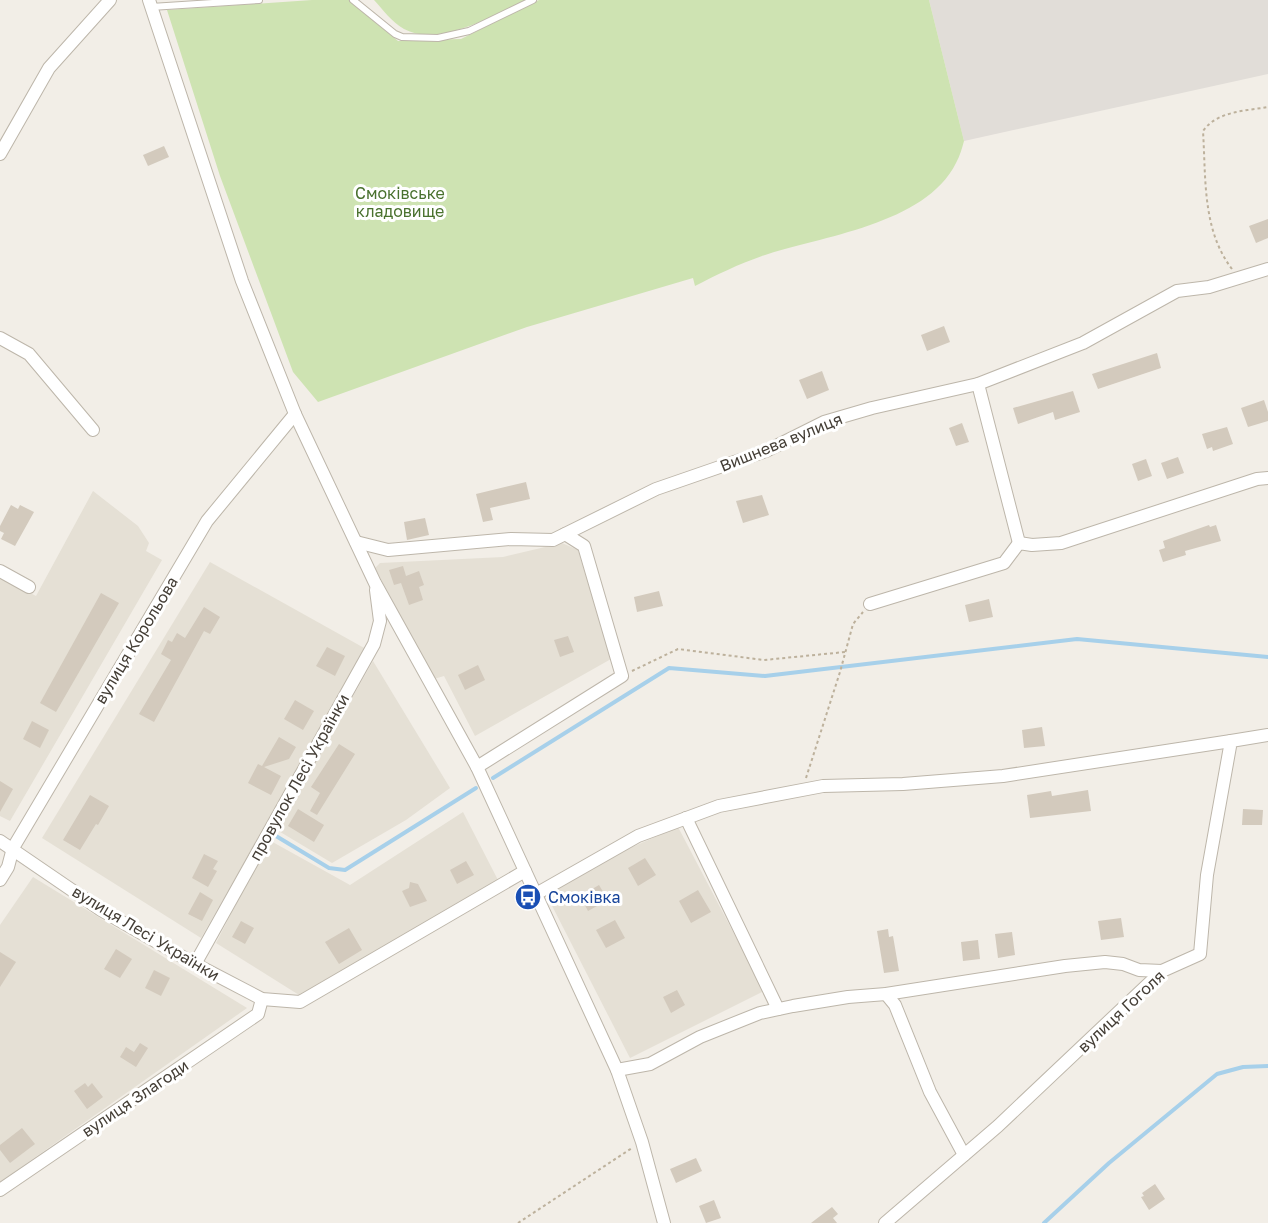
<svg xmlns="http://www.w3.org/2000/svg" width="1268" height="1223" viewBox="0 0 1268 1223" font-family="'Golos Text',sans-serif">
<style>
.residential{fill:#e5e0d5}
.industrial{fill:#e1ddd8}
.green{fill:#cee3b2}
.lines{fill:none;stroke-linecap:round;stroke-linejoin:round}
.stream{stroke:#a7d0ea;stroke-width:4}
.building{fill:#d3cabd}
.service-casing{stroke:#bdb6aa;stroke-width:8}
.minor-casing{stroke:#bdb6aa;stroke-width:14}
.path{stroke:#bdb19c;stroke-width:2;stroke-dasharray:3 3;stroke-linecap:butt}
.service{stroke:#fff;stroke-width:6}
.minor{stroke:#fff;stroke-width:12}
.labels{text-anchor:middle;stroke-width:6;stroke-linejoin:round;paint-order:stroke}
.park-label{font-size:16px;fill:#49712e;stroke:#fff}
.street-label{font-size:16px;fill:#443e36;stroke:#fff}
.transit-label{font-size:16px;fill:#164399;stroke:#fff;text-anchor:start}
</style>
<rect width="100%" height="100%" fill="#f2eee7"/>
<!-- residential -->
<g class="residential">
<path d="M93,491l45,35 11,17 -3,8 16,9 -152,261 -10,-5v-239l36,19z"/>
<path d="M562,543l16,7 33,109 -136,77 -31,-60 -10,3 -59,-111 5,-5 123,-6z"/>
<path d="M210,562l156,87 -165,289 -159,-100z"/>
<path d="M373,661l77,127 -44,32 -74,43 -55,-33z"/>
<path d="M463,812l36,70 -200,113 -83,-52 53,-103 81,45z"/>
<path d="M678,827l86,164 -134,67 -84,-164 68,-39z"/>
<path d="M33,877l214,131 -247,174v-257z"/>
</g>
<!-- industrial -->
<path class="industrial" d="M929,0h339v74l-304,67z"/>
<!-- green -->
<g class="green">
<path d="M312,0h37l49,41 63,-2 78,-39h390l35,141c-2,7 -4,15 -8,22 -31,62 -135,73 -194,93 -23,8 -46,19 -67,30l-2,-8 -166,49 -209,75 -25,-30 -73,-196 -53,-166z"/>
<path d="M374,0h152c-32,15 -87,48 -122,29 -13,-8 -20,-18 -30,-29z"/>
</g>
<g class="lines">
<!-- stream -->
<g class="stream">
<path d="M493,778l176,-110 96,8 312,-37 191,18"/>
<path d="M276,836l53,32 16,2 131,-82"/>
<path d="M1044,1223l65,-60 108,-89 26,-7 25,-1"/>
</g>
</g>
<!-- building -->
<g class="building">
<path d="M164,146l5,11 -21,9 -5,-11z"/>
<path d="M1268,219v19l-12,5 -7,-17z"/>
<path d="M944,326l6,16 -23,9 -6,-16z"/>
<path d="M1157,353l4,15 -63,21 -6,-15z"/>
<path d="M822,371l7,19 -22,9 -8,-19z"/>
<path d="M1073,391l7,21 -25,8 -2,-8 -35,12 -5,-16z"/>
<path d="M1264,400l4,12v9l-20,6 -7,-19z"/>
<path d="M962,423l7,19 -13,4 -7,-18z"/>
<path d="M1227,427l6,17 -20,7 -1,-4 -5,2 -5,-15z"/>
<path d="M1178,457l6,16 -17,6 -6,-16z"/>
<path d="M1146,459l6,17 -14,5 -6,-17z"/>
<path d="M526,482l4,17 -40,9 3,12 -10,2 -7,-28z"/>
<path d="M762,495l7,20 -26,8 -7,-22z"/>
<path d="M11,505l7,4 2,-4 14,7 -19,34 -14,-7 3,-6 -4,-2v-5z"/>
<path d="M425,518l4,17 -22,5 -3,-18z"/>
<path d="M1209,525l1,2 6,-2 5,16 -36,10 1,4 -23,7 -4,-12 6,-2 -2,-7z"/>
<path d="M403,566l3,10 13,-5 5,14 -5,2 4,13 -14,5 -8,-22 -7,2 -5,-15z"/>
<path d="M659,591l4,15 -26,6 -3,-15z"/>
<path d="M101,593l18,10 -63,109 -16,-9z"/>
<path d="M989,599l4,18 -24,5 -4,-17z"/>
<path d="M204,607l16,10 -10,17 -6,-3 -50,91 -15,-8 32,-54 -10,-6 7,-14 4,2 5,-9 8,5z"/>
<path d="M568,636l6,16 -14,5 -6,-17z"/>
<path d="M327,647l18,9 -10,20 -19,-10z"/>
<path d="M478,665l7,15 -20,10 -7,-15z"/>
<path d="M295,700l19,11 -11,19 -19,-11z"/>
<path d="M32,721l17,9 -9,18 -17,-9z"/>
<path d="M1042,727l3,19 -21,2 -2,-18z"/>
<path d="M279,737l17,10 -7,12 -25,8 17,9 -10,19 -23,-12 10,-19 4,2z"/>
<path d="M339,744l16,10 -38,61 -7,-4 10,-18 -9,-6z"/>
<path d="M0,781l13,8 -13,23z"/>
<path d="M1088,790l3,21 -61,7 -3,-23 24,-4 1,5z"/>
<path d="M90,795l19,11 -11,19 -2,-1 -16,26 -17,-10z"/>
<path d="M298,809l26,16 -10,17 -26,-16z"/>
<path d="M1243,809l20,1 -1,15h-20z"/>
<path d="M204,854l14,7 -5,8 4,2 -9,16 -16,-9z"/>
<path d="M645,858l11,17 -18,11 -10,-18z"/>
<path d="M466,861l8,14 -17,9 -7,-14z"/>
<path d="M410,882l8,2 9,17 -17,6 -8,-16 7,-3z"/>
<path d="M599,885l9,15 -20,11 -8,-15z"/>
<path d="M698,890l13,22 -20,11 -12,-22z"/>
<path d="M200,892l13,8 -11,21 -14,-7z"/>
<path d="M1121,918l3,19 -23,3 -3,-19z"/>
<path d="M615,920l10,18 -19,10 -10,-18z"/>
<path d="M241,921l13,7 -9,16 -13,-7z"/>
<path d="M349,928l13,22 -23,14 -14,-22z"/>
<path d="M888,929l1,8 4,-1 6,35 -15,2 -7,-42z"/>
<path d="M1012,932l3,23 -17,3 -3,-24z"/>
<path d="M978,940l2,19 -17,2 -2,-19z"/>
<path d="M116,949l16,10 -12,19 -16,-9z"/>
<path d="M0,952l16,10 -16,25z"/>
<path d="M154,970l16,8 -9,18 -16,-8z"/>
<path d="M677,990l8,15 -14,8 -8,-16z"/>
<path d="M140,1043l8,5 -12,19 -16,-10 6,-10 8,5z"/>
<path d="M85,1083l3,4 4,-4 11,14 -16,12 -13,-18z"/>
<path d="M22,1128l13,16 -25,19 -10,-13v-5z"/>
<path d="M696,1158l6,13 -26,12 -6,-14z"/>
<path d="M1155,1184l10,15 -16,11 -8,-13 3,-1 -2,-3z"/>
<path d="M714,1200l7,18 -15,5 -7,-17z"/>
<path d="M832,1207l6,7 -5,4 4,5h-26z"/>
</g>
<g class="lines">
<defs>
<g id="service">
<path d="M353,0l42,34 7,3 36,1 31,-7 64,-31"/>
<path d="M151,7l108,-7"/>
</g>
<g id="minor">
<path d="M149,0l93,281 53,133 80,169 102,184 140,303 25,72 22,81"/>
<path d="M0,154l49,-86 61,-68"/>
<path d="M0,338l29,16 64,76"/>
<path d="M978,384l41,159"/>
<path d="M356,542l32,8 123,-11 42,1 103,-51 110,-38 58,-29 48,-14 106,-24 105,-41 94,-52 32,-4 59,-18"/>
<path d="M0,571l29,16"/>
<path d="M870,604l134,-41 15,-20 13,2 29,-2 196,-64 11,-1"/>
<path d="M477,767l145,-91 -38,-130 -19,-12"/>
<path d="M686,818l92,191"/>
<path d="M0,841l101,69 94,54 67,35 38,3 225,-131"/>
<path d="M0,880l8,-13 5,-19 194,-327 88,-107"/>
<path d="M536,894l102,-58 81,-30 104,-20 80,-2 100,-8 228,-35"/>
<path d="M195,964l179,-320 6,-23 -4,-31"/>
<path d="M886,994l9,11 35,87 34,63"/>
<path d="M617,1070l33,-6 50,-27 60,-24 33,-7 55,-9 38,-3 179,-28 40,-4 18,2 16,6 23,1"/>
<path d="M0,1190l258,-176 4,-15"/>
<path d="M885,1223l113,-97 164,-155 38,-17 7,-79 24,-134 37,-6"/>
</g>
</defs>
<!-- service casing -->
<use href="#service" class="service-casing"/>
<!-- minor casing -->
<use href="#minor" class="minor-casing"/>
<!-- path -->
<g class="path">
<path d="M1232,269c-30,-39 -26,-91 -29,-138 14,-20 42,-20 65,-24"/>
<path d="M632,671l46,-22 86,11 81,-8"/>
<path d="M806,778l34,-106 13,-48 10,-12"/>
<path d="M518,1223l114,-75"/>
</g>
<!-- service -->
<use href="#service" class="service"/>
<!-- minor -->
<use href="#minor" class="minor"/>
</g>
<!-- icons -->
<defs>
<symbol id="bus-disc" viewBox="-11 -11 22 22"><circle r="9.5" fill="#1a4fb4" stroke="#fff"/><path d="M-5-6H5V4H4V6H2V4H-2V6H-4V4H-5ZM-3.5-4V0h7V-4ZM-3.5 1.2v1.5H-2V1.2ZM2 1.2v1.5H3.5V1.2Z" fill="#fff"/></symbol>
</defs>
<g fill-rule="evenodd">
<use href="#bus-disc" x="513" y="882" width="30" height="30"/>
</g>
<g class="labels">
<!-- park labels -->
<g class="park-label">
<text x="400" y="199">Смоківське<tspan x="400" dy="18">кладовище</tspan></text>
</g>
<!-- street labels -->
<g class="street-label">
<text transform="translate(781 442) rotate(-22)" y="6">Вишнева вулиця</text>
<text transform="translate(136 640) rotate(-59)" y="6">вулиця Корольова</text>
<text transform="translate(299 777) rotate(-61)" y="6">провулок Лесі Українки</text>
<text transform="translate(146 933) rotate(31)" y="6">вулиця Лесі Українки</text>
<text transform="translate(1121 1011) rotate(-43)" y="6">вулиця Гоголя</text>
<text transform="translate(135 1098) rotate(-34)" y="6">вулиця Злагоди</text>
</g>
<!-- transit labels -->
<g class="transit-label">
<text x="548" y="903">Смоківка</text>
</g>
</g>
</svg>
